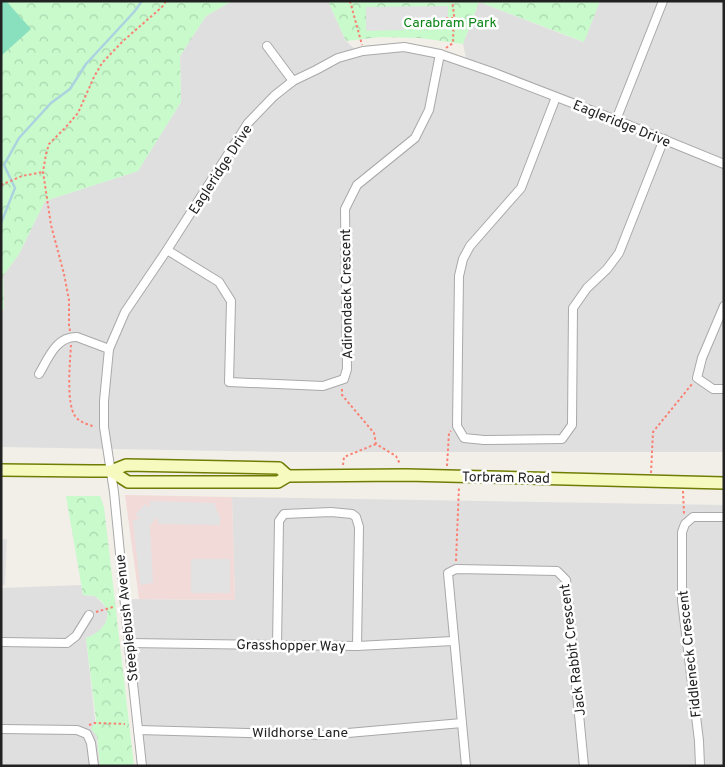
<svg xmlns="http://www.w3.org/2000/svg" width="725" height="767" viewBox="0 0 725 767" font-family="Overpass,sans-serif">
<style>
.residential{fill:#e0dfdf}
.commercial{fill:#f2dad9}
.park{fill:url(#park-crowns)}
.pitch{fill:#88e0be}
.parking{fill:#e2e2e2}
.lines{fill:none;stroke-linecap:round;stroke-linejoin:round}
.stream{stroke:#aad3df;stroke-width:2.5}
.minor-casing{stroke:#a9a9a9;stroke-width:10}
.secondary-casing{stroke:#707d05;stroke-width:14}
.path{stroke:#fa8072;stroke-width:2;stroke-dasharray:2.5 2.5;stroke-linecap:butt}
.minor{stroke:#fff;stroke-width:8}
.secondary{stroke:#f7fabf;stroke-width:11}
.labels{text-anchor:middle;stroke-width:5;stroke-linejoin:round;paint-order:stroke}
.park-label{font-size:14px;fill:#0c8416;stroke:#fff}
.street-label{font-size:14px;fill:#222;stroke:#fff}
</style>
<defs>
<pattern id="park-crowns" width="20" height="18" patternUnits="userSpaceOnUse" patternTransform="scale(1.25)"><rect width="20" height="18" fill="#c8facc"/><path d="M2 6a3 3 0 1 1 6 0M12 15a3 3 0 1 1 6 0" fill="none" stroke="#acd6af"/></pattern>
</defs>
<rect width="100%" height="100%" fill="#f2efe9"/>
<!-- residential -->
<g class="residential">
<path d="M232,1h96l18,40 12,11 46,-5 63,16 -4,-19 16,-42 104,40 17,-41h124v451h-443l-280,-5v-135l3,-4 -1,-32 16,-22 26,-53 93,-30 43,-69 -1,-46 26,-40z"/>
<path d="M232,497l492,8v261h-582l-18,-161 5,-6 106,1z"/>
<path d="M81,585l2,10 12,1 11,11 2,9 -3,8 -5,7 -7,4 -7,3 14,128h-99v-178z"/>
</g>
<!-- commercial -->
<path class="commercial" d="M125,495l107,2 3,103 -96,-1z"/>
<!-- park -->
<g class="park">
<path d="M1,1h231l-26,15 -26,40 1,46 -43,69 -93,30 -26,53 -16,22 1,32 -3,4z"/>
<path d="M328,1h272l-16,41 -105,-40 -16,42 -43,-6 -39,-1 -35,4z"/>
<path d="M66,496h34l4,11 30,259h-34l-3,-30 -6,-7 5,-9 -10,-82c12,-4 26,-16 20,-30 -2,-5 -7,-9 -11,-12l-12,-1z"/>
</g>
<!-- pitch -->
<path class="pitch" d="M1,1h5l25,28 -30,27z"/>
<!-- parking -->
<g class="parking">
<path d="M448,6v23h-29l-1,-8h-13l-1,9 -38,1v-24z"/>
<path d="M150,501l65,2 1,6 4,8v8l-62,-1v-5l-2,-1 -5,6 -1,3 3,56 -13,2 -7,-65 6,-1v-1l-4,-3 10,-11 3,3 2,-1z"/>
<path d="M1,539h6l-2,46h-4z"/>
<rect x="191" y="559" width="39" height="34"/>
</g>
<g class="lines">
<!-- stream -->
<path class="stream" d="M1,223l14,-35 -11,-23 15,-27 32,-35 19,-14 16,-25 48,-52 8,-11"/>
<defs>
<g id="minor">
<path d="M267,46l26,35"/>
<path d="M556,97l-35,91 -51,58 -7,13 -4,17 -2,150 7,12 20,2 78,-1 10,-14 1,-117 14,-20 20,-19 12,-16 45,-114"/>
<path d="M616,120l47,-119"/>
<path d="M167,250l52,32 12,19 -2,81 94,4 21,-7 3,-10 -2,-160 12,-24 58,-47 14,-28 11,-56"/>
<path d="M724,306l-22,52 -5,20 16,11h11"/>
<path d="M39,374c9,-15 17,-38 38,-37l32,12"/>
<path d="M1,642l66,1 9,-7 13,-21"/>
<path d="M128,643l229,3 96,-5"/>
<path d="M277,645l2,-124 5,-7 47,-2 21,2 4,3 3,10 -2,119"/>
<path d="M1,729l76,1 10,4 4,9 3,23"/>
<path d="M138,730l187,5 137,-12"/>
<path d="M142,766l-12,-110 -16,-164 -10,-65v-26l5,-52 16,-37 42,-62 81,-127 26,-27 19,-15 23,-11 22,-12 25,-7 41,-4 36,7 52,18 124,48 108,44"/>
<path d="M466,766l-18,-193 8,-4 101,2 9,9 18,186"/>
<path d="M700,766l-1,-25 -17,-140v-69l3,-8 8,-7h31"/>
</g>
<g id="secondary">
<path d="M1,470l91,1h19l15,-6 153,3 9,8"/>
<path d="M111,471l17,11h150l10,-6 118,-1 318,8"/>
</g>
</defs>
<!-- minor casing -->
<use href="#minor" class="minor-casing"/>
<!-- secondary casing -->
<use href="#secondary" class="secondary-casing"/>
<!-- path -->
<g class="path">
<path d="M350,1l12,44"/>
<path d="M446,18h8"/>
<path d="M446,48l7,-5 1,-29 -2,-13"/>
<path d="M1,185l21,-9 21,-4"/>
<path d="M70,331l-1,-6v-25l-5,-26 -13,-49 -8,-53 3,-18 3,-10 16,-16 13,-15 16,-36 8,-14 21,-22 39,-34 4,-6"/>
<path d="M71,345c-1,17 -5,58 4,71 5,7 13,8 20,11"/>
<path d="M342,389v6l32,38 2,11 20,12 4,8"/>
<path d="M343,465l1,-8 32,-13"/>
<path d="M447,466l2,-33 2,-2"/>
<path d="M651,473l2,-41 39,-48"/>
<path d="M683,491l1,23"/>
<path d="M456,561l3,-75"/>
<path d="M96,612l17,-5"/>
<path d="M89,725l6,-2 30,1"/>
</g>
<!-- minor -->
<use href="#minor" class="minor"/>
<!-- secondary -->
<use href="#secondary" class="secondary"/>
</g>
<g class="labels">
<!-- park labels -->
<g class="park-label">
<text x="450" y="27">Carabram Park</text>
</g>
<!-- street labels -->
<g class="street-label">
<text transform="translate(622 123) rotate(22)" y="5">Eagleridge Drive</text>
<text transform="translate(220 169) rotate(-57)" y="5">Eagleridge Drive</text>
<text transform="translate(346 294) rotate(-91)" y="5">Adirondack Crescent</text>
<text transform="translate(506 477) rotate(1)" y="5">Torbram Road</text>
<text transform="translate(126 618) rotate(-96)" y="5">Steeplebush Avenue</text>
<text transform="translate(291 645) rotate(1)" y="5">Grasshopper Way</text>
<text transform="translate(572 650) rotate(-97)" y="5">Jack Rabbit Crescent</text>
<text transform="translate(689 654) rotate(-96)" y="5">Fiddleneck Crescent</text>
<text x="300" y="737">Wildhorse Lane</text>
</g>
</g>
<!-- border -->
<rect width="725" height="767" fill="none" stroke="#222222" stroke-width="5"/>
</svg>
